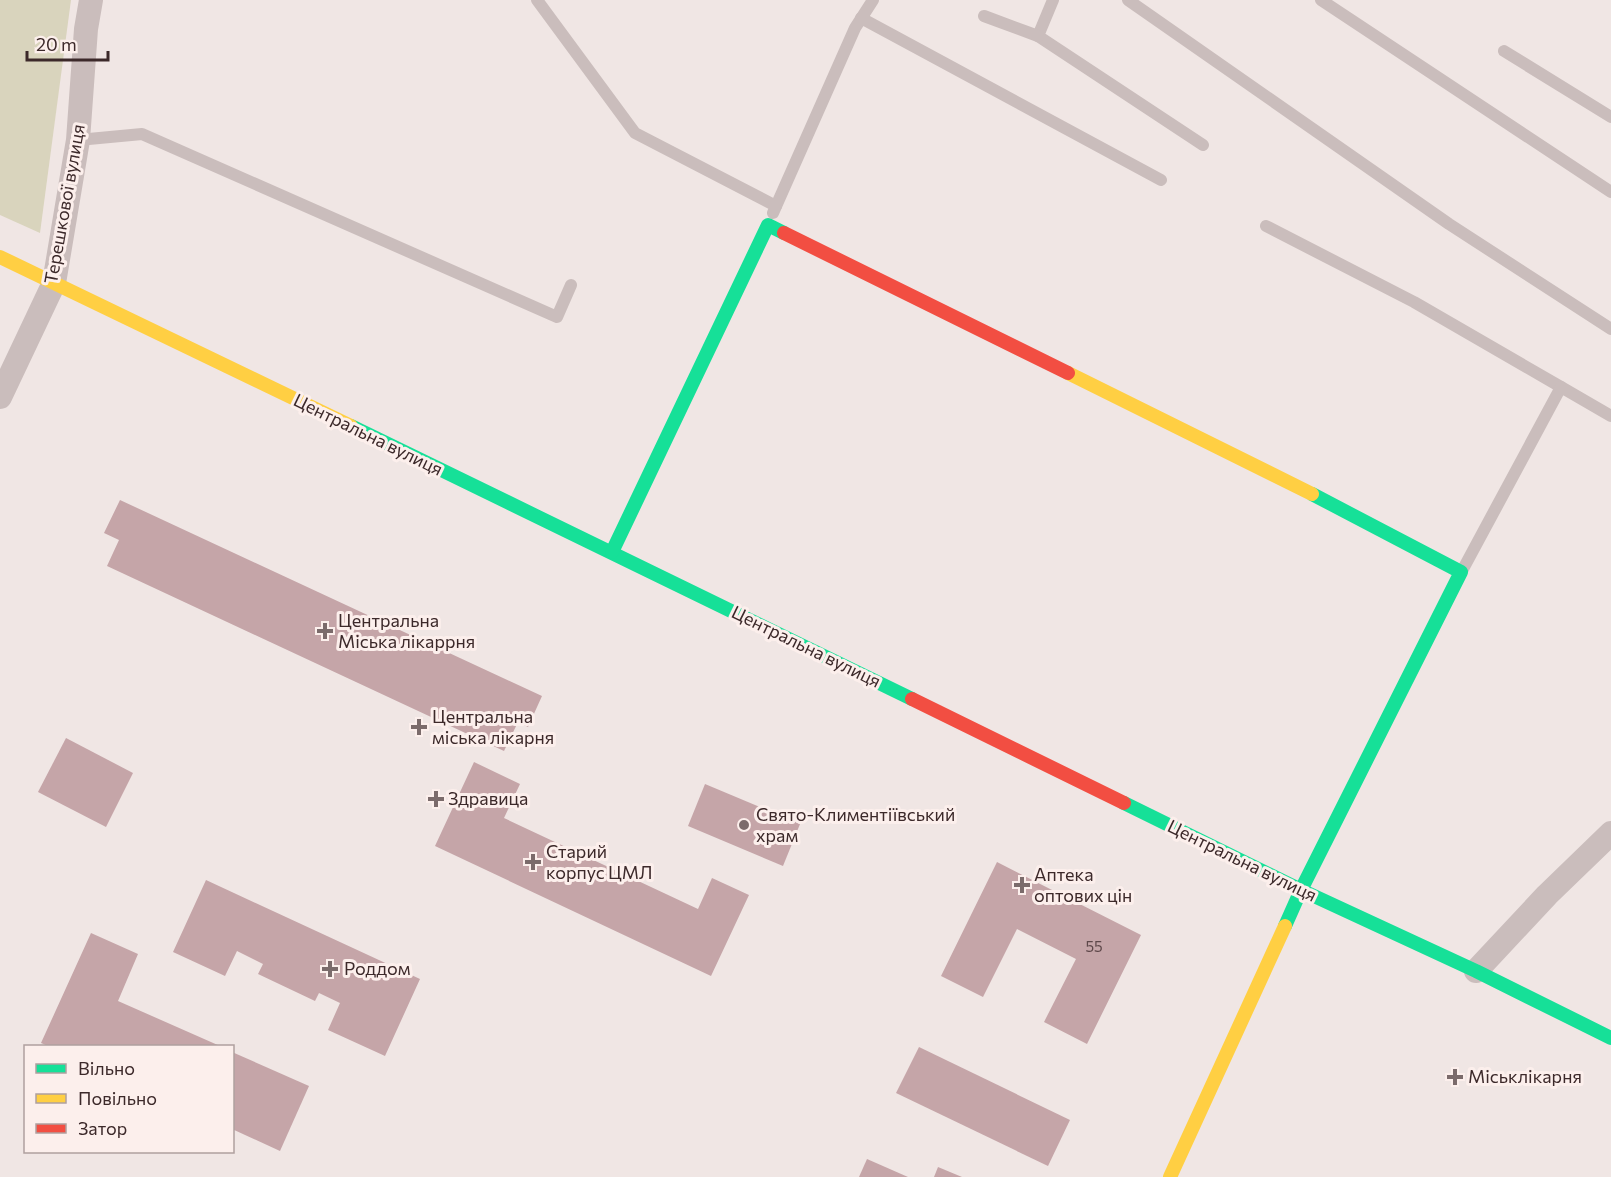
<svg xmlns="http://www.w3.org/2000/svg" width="1611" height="1177" viewBox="0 0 1611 1177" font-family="Commissioner,sans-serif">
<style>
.green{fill:#d9d4bd}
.building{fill:#c5a5a8}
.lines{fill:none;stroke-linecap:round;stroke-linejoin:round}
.lane{stroke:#cabdbc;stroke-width:12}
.street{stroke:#cabdbc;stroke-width:24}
.fast{stroke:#16e098;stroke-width:14}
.slow{stroke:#ffcf43;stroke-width:14}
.jam{stroke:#f24e42;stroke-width:14}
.poi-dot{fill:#7b6b6b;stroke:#fcefec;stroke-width:2}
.labels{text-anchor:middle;stroke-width:6;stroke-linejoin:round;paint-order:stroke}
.number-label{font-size:15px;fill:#5e484a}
.street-label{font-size:18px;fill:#3c292a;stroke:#fcefec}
.poi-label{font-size:18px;fill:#3c292a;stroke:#fcefec;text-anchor:start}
</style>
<rect width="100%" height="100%" fill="#f0e6e4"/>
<!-- green -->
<path class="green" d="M0,0h71l-31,233 -40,-18z"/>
<!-- building -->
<g class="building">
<path d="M120,500l422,196 -14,31 -10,-5 -14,29 -397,-185 12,-26 -15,-7z"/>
<path d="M66,738l67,35 -27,54 -68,-35z"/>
<path d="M474,762l46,22 -16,34 194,91 14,-31 37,17 -38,81 -276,-130z"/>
<path d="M705,784l95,40 -17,42 -95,-40z"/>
<path d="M997,862l144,73 -54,109 -43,-22 32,-63 -59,-30 -34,68 -42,-21z"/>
<path d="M206,880l214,99 -35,77 -57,-26 12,-27 -21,-10 -4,8 -57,-27 5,-10 -26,-13 -12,25 -52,-24z"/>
<path d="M91,933l47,21 -20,47 102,45h-172l-7,-3z"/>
<path d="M919,1047l151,73 -22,46 -152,-73z"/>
<path d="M232,1052l77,34 -29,65 -48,-22z"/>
<path d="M867,1159l41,18h-49z"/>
<path d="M938,1167l24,10h-28z"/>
</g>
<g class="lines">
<!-- lane -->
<g class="lane">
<path d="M537,0l98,133 141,73"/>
<path d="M1053,0l-15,36 165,109"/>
<path d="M1128,0l321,224 162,105"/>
<path d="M1321,0l290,192"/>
<path d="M984,16l54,20"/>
<path d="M861,18l300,162"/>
<path d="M1504,51l107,66"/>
<path d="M78,140l64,-6 415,183 14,-32"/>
<path d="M773,213l82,-185 18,-28"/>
<path d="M1266,226l148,76 147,85"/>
<path d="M1462,571l99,-184 50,29"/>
</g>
<!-- street -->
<g class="street">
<path d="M0,397l54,-114 24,-143 8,-111 5,-29"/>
<path d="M1476,971l71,-76 64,-62"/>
</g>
<!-- fast -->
<g class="fast">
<path d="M351,426l561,273"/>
<path d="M612,552l156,-327 16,8"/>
<path d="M1124,803l177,87 175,81 135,67"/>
<path d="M1285,926l16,-36 160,-318 -149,-78"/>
</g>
<!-- slow -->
<g class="slow">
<path d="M0,257l351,169"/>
<path d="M1068,373l244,121"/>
<path d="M1170,1177l115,-251"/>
</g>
<!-- jam -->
<g class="jam">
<path d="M784,233l284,140"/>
<path d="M912,699l212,104"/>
</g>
</g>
<!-- markers -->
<g class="poi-dot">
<path d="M322 622h6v6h6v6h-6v6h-6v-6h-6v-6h6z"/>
<path d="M416 718h6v6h6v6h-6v6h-6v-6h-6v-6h6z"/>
<path d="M433 790h6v6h6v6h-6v6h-6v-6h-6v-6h6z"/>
<circle cx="744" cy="825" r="6"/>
<path d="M530 853h6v6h6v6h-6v6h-6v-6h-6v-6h6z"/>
<path d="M1019 876h6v6h6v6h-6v6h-6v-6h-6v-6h6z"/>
<path d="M327 960h6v6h6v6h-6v6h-6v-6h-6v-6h6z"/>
<path d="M1452 1068h6v6h6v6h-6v6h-6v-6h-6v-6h6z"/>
</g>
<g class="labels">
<!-- number labels -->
<g class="number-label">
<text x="1094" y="952">55</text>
</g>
<!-- street labels -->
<g class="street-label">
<text transform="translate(65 204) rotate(-80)" y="6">Терешкової вулиця</text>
<text transform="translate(368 435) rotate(26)" y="6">Центральна вулиця</text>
<text transform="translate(806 647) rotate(26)" y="6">Центральна вулиця</text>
<text transform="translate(1242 861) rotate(26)" y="6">Центральна вулиця</text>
</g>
<!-- poi labels -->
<g class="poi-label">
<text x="338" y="627">Центральна<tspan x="338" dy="21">Міська лікаррня</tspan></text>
<text x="432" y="723">Центральна<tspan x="432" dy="21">міська лікарня</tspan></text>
<text x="448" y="805">Здравица</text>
<text x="756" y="821">Свято-Климентіївський<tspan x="756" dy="21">храм</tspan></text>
<text x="546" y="858">Старий<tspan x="546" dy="21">корпус ЦМЛ</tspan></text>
<text x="1034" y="881">Аптека<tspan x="1034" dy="21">оптових цін</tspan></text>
<text x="344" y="975">Роддом</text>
<text x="1468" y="1083">Міськлікарня</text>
</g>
</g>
<!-- legend -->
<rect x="24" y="1045" width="210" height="108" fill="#fcefec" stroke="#afa09e" stroke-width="1.5"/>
<rect x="36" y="1064" width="30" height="9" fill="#16e098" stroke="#afa09e" stroke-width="1.5"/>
<text x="78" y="1075" font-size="18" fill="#3c292a">Вільно</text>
<rect x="36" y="1094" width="30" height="9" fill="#ffcf43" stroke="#afa09e" stroke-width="1.5"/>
<text x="78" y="1105" font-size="18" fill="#3c292a">Повільно</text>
<rect x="36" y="1124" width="30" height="9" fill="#f24e42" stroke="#afa09e" stroke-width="1.5"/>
<text x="78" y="1135" font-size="18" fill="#3c292a">Затор</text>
<!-- scale -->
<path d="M27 51v9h81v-9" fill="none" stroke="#3c292a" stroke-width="3"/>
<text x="36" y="51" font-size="18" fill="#3c292a" stroke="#fcefec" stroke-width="4.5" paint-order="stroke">20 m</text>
</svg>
